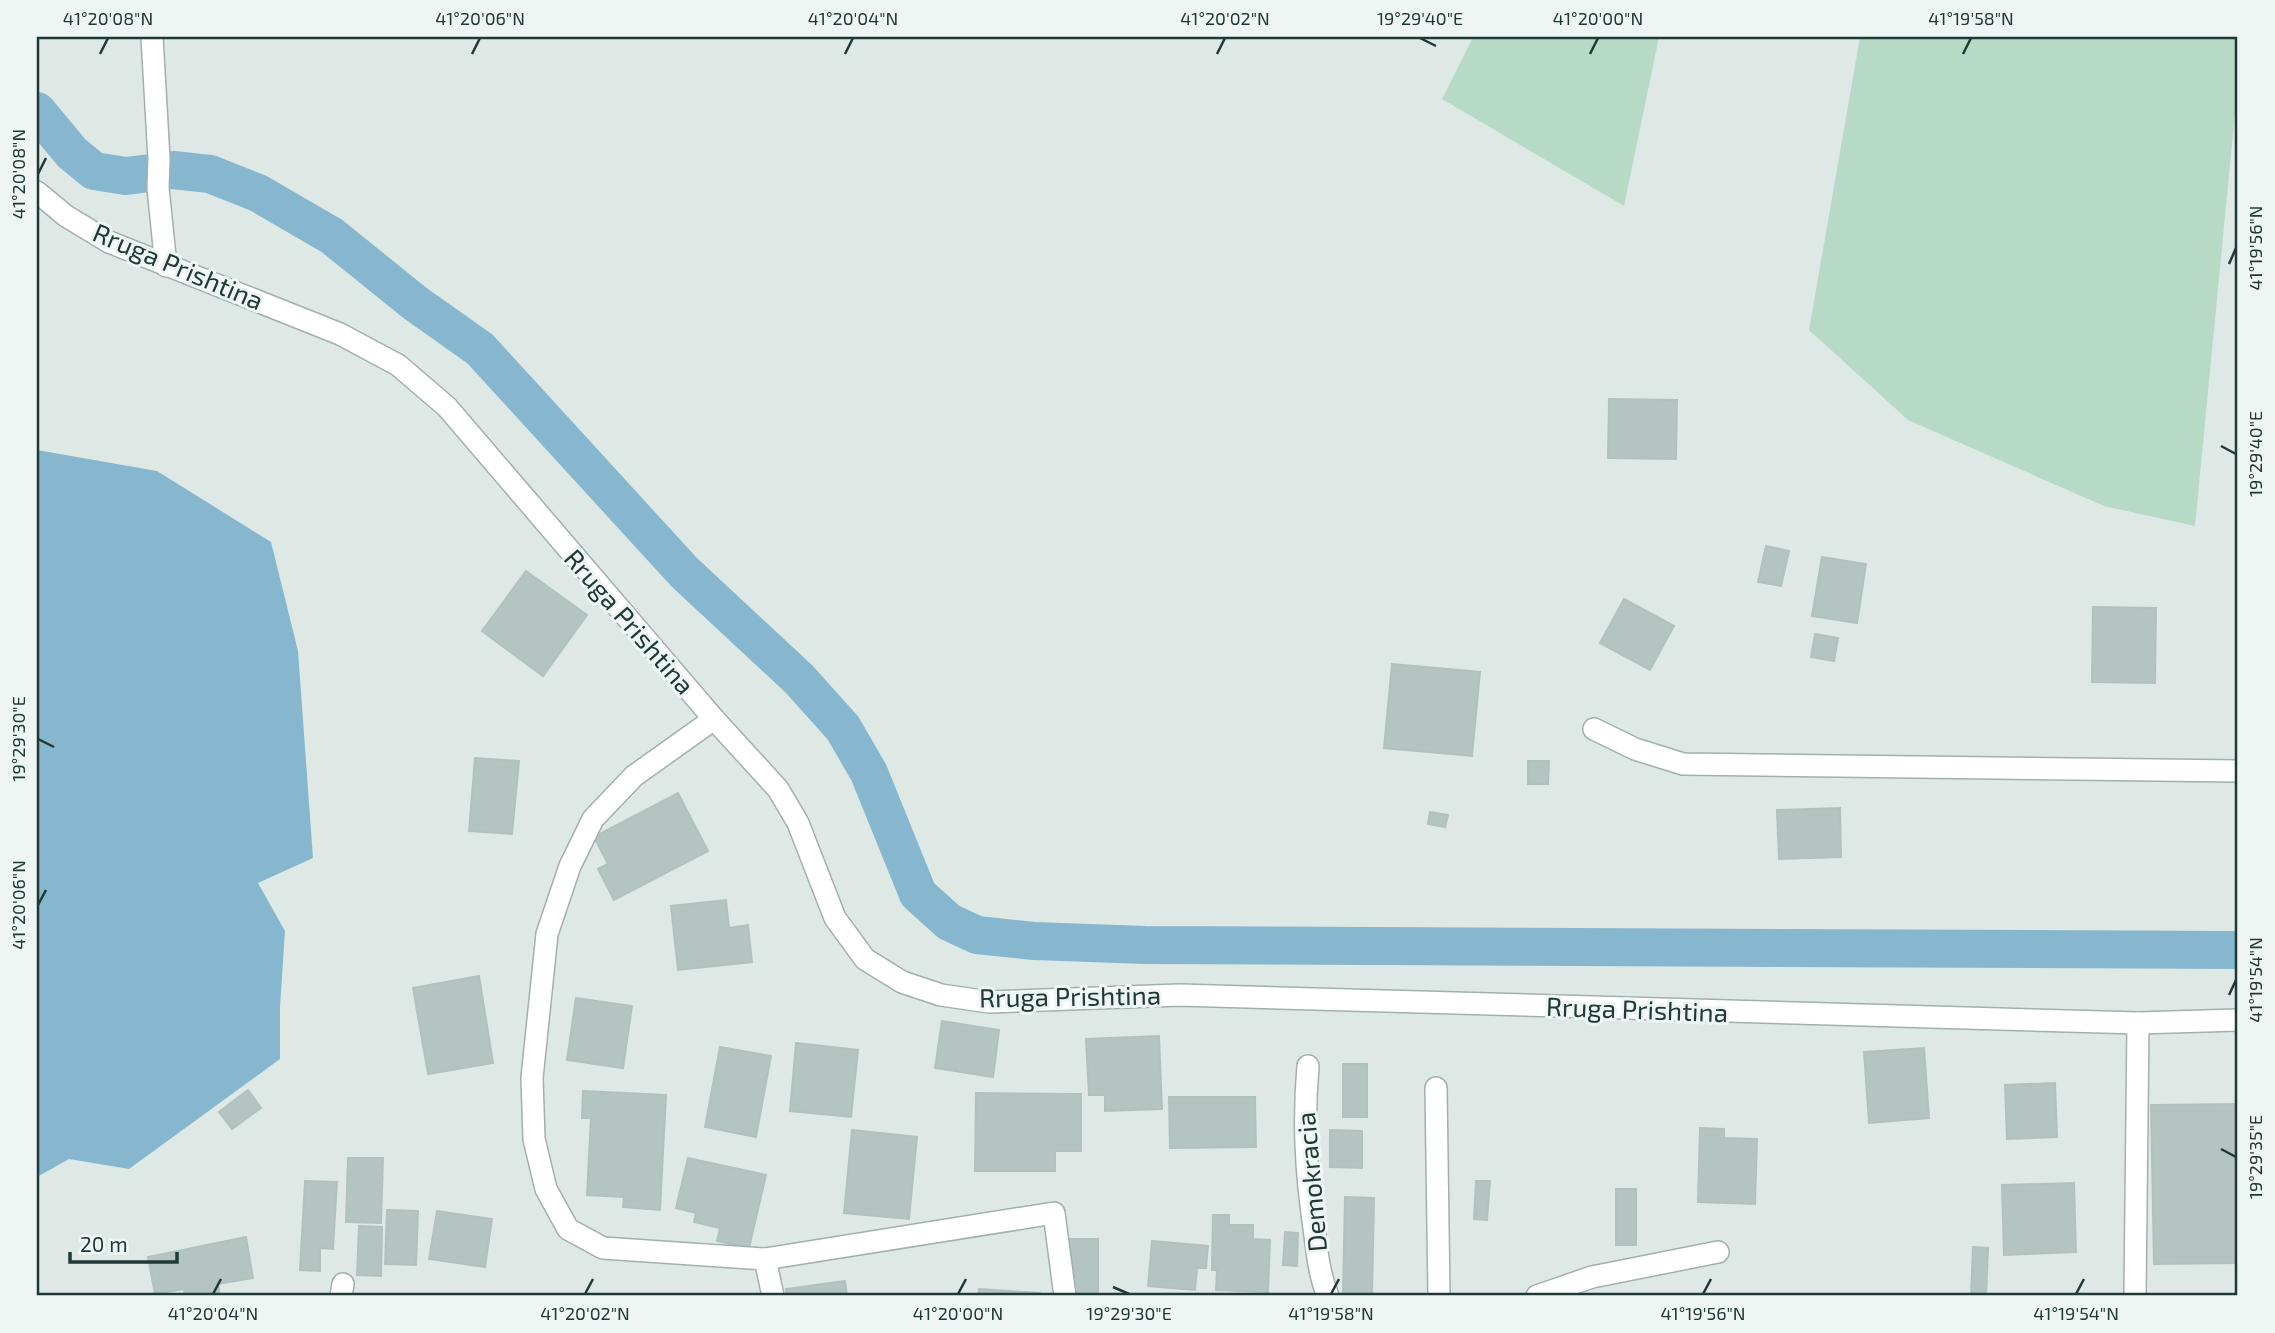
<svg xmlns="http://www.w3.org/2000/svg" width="2275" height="1333" viewBox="0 0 2275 1333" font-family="'Exo 2',sans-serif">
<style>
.green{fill:#b7dac7}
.water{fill:#87b7ce}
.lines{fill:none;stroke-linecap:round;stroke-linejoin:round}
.canal{stroke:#87b7ce;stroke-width:38}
.building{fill:#b4c4c0;stroke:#b1c2be;stroke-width:2}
.street-casing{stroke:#a1b0ae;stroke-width:24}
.street{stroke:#fff;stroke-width:21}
.ticks{fill:none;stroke:#203836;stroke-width:2.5}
.labels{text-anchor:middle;stroke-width:6;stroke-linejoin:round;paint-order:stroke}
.street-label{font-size:26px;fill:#203836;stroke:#eef6f4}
.neatline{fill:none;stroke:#203836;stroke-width:2.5}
.ticks-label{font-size:18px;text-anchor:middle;fill:#203836}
</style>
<rect width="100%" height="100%" fill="#dee9e6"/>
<!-- green -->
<g class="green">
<path d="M1473,37h186l-35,169 -182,-107z"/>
<path d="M1860,37h378v45l-43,444 -91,-20 -196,-86 -99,-90z"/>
</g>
<!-- water -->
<path class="water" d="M37,450l120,21 114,71 27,109 15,207 -55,25 27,48 -5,76v52l-151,110 -60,-10 -32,18z"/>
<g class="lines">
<!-- canal -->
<path class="canal" d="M37,111l35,42 22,18 32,5 47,-6 37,4 48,19 74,43 83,67 65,46 204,223 115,107 44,49 26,45 49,121 31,28 28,13 57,6 111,4 1093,5"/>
</g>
<!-- building -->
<g class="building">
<path d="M1609,399l68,1 -1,59 -68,-1z"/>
<path d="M1766,546l23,5 -8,35 -23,-4z"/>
<path d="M1822,557l44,7 -9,59 -45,-7z"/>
<path d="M526,571l61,44 -44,61 -61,-45z"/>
<path d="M1624,599l50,27 -24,44 -50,-27z"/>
<path d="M2093,607l63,1 -1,75 -63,-1z"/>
<path d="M1815,634l23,4 -4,23 -23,-4z"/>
<path d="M1392,664l88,8 -8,84 -88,-8z"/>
<path d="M475,758l44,3 -7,73 -43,-3z"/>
<path d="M1528,761h21l-1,23h-20z"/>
<path d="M678,793l30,58 -94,49 -16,-31 10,-5 -14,-27z"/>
<path d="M1840,808l1,49 -62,2 -2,-49z"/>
<path d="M1430,812l18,3 -3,12 -17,-3z"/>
<path d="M726,900l3,28 19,-3 4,37 -74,8 -7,-64z"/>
<path d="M479,976l14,87 -65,11 -15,-86z"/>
<path d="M576,998l56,8 -9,62 -56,-8z"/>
<path d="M942,1021l57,9 -6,47 -58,-9z"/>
<path d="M1159,1036l3,73 -57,2v-16h-16l-3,-56z"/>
<path d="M796,1043l62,7 -7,67 -61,-6z"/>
<path d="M720,1047l51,9 -15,81 -51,-10z"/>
<path d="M1924,1048l5,70 -60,5 -5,-71z"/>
<rect x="1343" y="1064" width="24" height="53"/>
<path d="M2055,1083l2,54 -50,2 -2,-54z"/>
<path d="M248,1090l13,18 -29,21 -13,-17z"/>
<path d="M583,1091l83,4 -6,115 -37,-3 1,-10 -37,-2 4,-77h-9z"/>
<path d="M976,1093l105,1v57h-26v20h-80z"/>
<path d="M1169,1097h86l1,50 -86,1z"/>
<path d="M2238,1104v159l-84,1 -3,-159z"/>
<path d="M1700,1128l24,1v9l33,1 -2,65 -57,-2z"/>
<path d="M852,1130l65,7 -8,82 -65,-6z"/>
<path d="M1330,1130l32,1v37l-32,-1z"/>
<path d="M348,1158h35l-2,65 -35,-1z"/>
<path d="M688,1158l78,17 -17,73 -32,-7 3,-13 -26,-6 2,-9 -20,-5z"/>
<path d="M305,1181l32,1 -4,67 -13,-1v23l-20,-1z"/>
<path d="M1476,1181h14l-3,39 -13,-1z"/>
<path d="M2074,1183l2,69 -72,3 -2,-70z"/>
<rect x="1616" y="1189" width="20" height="56"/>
<path d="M1345,1197l29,1 -2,96 -29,-1z"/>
<path d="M387,1210l31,1 -2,54 -31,-1z"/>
<path d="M437,1211l55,8 -7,48 -56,-8z"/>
<path d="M1213,1215h16v10h24v14l17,1 -2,52 -52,-2 1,-20h-5z"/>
<path d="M359,1226l23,1 -1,49 -24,-1z"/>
<path d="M1285,1232l13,1 -1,33 -14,-1z"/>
<path d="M246,1237l7,41 -35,6 2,12h-35l-1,-7 -29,5 -7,-37z"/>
<path d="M1069,1239h29v57h-30z"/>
<path d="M1152,1241l56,5 -2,22h-9l-2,22 -47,-4z"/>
<path d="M1973,1247l15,1 -2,48h-15z"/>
<path d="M845,1281l2,15h-60l-1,-7z"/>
<path d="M979,1289l61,4v3h-62z"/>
</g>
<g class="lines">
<defs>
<g id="street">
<path d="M152,37l7,122 -1,29 8,78"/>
<path d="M37,192l29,24 43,26 231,92 58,31 49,42 267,312 64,70 20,34 37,95 30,41 37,23 39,13 48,7 191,-7 958,28 100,-3"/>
<path d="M714,719l-80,57 -41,43 -23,47 -23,68 -15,144 2,61 12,50 22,40 35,19 162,11 289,-46 11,83"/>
<path d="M1594,729l41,20 48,15 555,7"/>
<path d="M1308,1066c-5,57 -2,106 6,162 3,23 5,47 14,68"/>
<path d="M1436,1088l3,208"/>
<path d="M765,1259l8,37"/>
<path d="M341,1296l2,-12"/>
<path d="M1537,1296l55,-19 126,-25"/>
<path d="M2135,1296l3,-273"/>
</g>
</defs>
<!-- street casing -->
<use href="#street" class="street-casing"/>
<!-- street -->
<use href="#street" class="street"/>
</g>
<!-- ticks -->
<path class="ticks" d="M1420,38l16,8M100,54l8,-16M472,54l8,-16M845,54l8,-16M1217,54l8,-16M1590,54l8,-16M1963,54l8,-16M38,174l8,-16M2229,264l7,-16M2221,446l15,8M38,739l16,8M38,905l8,-15M2229,995l7,-15M2221,1149l15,8M1113,1287l16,7M213,1294l8,-15M585,1294l8,-15M958,1294l8,-15M1331,1294l8,-15M1703,1294l8,-15M2076,1294l8,-15"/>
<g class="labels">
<!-- street labels -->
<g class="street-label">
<text transform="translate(178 267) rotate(23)" y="9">Rruga Prishtina</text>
<text transform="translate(629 622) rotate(49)" y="9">Rruga Prishtina</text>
<text transform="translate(1070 997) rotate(-1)" y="9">Rruga Prishtina</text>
<text transform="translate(1637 1010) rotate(2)" y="9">Rruga Prishtina</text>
<text transform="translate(1312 1182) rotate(-95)" y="9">Demokracia</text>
</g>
</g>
<!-- border -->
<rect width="2275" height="1333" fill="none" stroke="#eef6f4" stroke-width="77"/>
<!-- scale -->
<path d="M70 1252v10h107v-10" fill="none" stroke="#203836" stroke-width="3.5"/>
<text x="80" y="1252" font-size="21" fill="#203836" stroke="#eef6f4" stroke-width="5" paint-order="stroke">20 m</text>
<rect x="38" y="38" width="2198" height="1256" class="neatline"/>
<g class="ticks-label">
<text x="108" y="25">41°20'08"N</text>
<text x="480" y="25">41°20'06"N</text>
<text x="853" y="25">41°20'04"N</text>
<text x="1225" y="25">41°20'02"N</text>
<text x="1420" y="25">19°29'40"E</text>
<text x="1598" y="25">41°20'00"N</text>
<text x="1971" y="25">41°19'58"N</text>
<text transform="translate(19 174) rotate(-90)" y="6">41°20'08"N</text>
<text transform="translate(2256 248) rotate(-90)" y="6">41°19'56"N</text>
<text transform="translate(2256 454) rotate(-90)" y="6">19°29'40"E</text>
<text transform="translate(19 739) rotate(-90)" y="6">19°29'30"E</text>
<text transform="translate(19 905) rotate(-90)" y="6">41°20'06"N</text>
<text transform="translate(2256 980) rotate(-90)" y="6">41°19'54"N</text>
<text transform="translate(2256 1157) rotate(-90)" y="6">19°29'35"E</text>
<text x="213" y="1320">41°20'04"N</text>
<text x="585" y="1320">41°20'02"N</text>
<text x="958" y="1320">41°20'00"N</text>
<text x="1129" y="1320">19°29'30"E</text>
<text x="1331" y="1320">41°19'58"N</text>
<text x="1703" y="1320">41°19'56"N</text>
<text x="2076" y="1320">41°19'54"N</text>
</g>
</svg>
